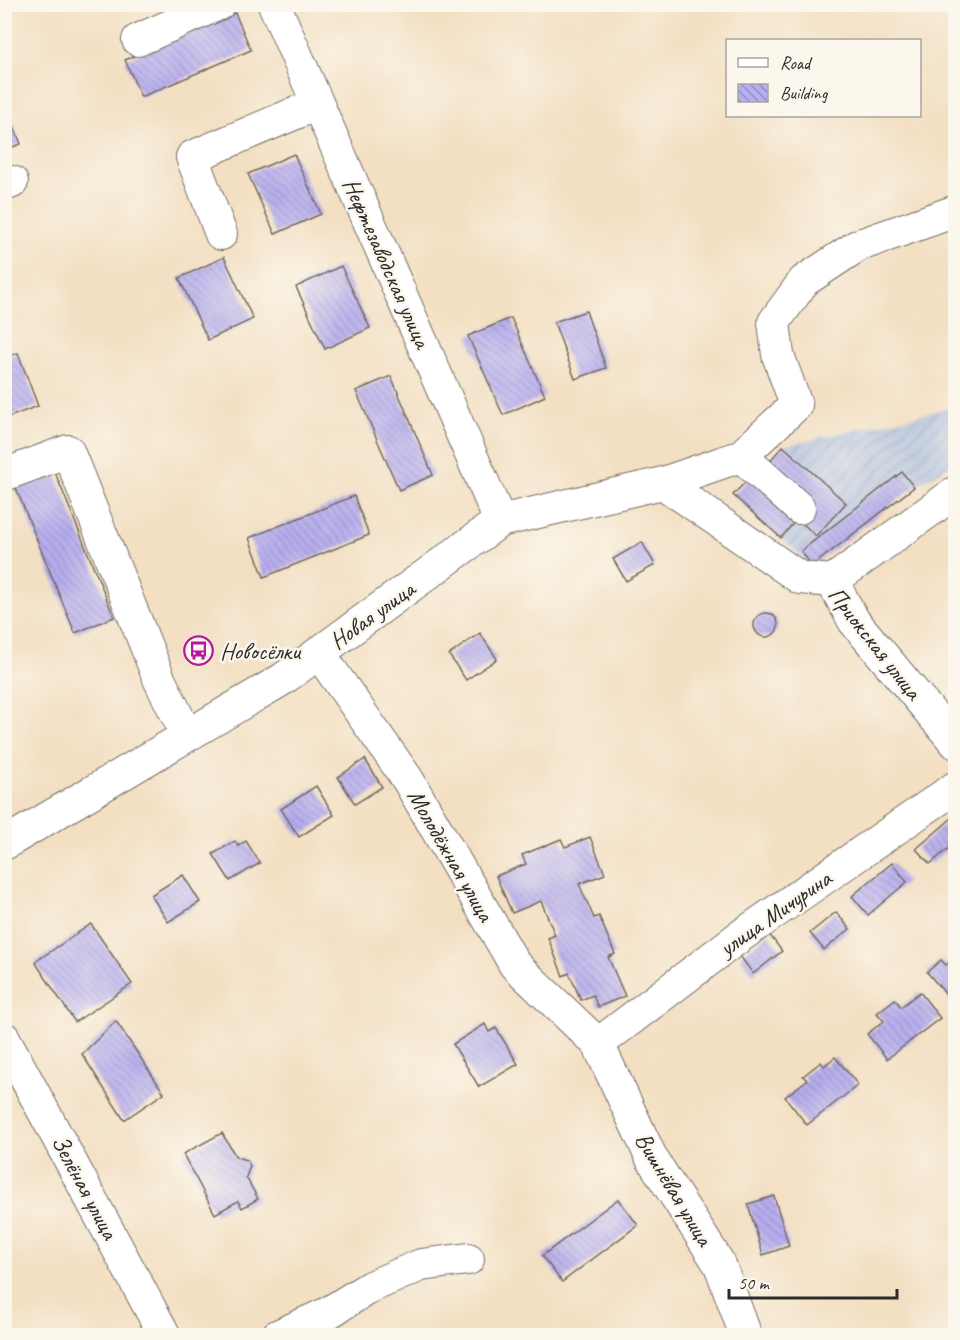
<svg xmlns="http://www.w3.org/2000/svg" width="960" height="1340" viewBox="0 0 960 1340" font-family="Caveat,sans-serif">
<style>
.industrial{fill:url(#industrial-furrows)}
.building{fill:url(#building-back-hatch)}
.lines{fill:none;stroke-linecap:round;stroke-linejoin:round}
.minor-casing{stroke:#716a60;stroke-width:34}
.minor{stroke:#fff;stroke-width:32}
.labels{text-anchor:middle;stroke-width:5;stroke-linejoin:round;paint-order:stroke}
.street-label{font-size:24px;fill:#2b2b2b;stroke:#fbf7ec}
.poi-label{font-size:24px;fill:#2b2b2b;stroke:#fbf7ec;text-anchor:start}
</style>
<defs>
<pattern id="industrial-furrows" width="10" height="10" patternUnits="userSpaceOnUse" patternTransform="scale(1.5)"><rect width="10" height="10" fill="#b8c5de"/><path d="M-1 1l2-2M0 10L10 0M9 11l2-2" fill="none" stroke="#9ea9bf"/></pattern>
<pattern id="building-back-hatch" width="6" height="6" patternUnits="userSpaceOnUse" patternTransform="scale(1.5)"><rect width="6" height="6" fill="#b7aeef"/><path d="M-1 5l2 2M0 0l6 6M5-1l2 2" fill="none" stroke="#958ec2"/></pattern>
</defs>
<rect width="100%" height="100%" fill="#fbf7ec"/>
<filter id="ink" filterUnits="userSpaceOnUse"><feTurbulence type="fractalNoise" baseFrequency=".0167" numOctaves="2"/><feDisplacementMap in="SourceGraphic" scale="12" xChannelSelector="R" yChannelSelector="G"/><feConvolveMatrix kernelMatrix="1 2 1 2 8 2 1 2 1" color-interpolation-filters="sRGB"/></filter>
<filter id="wash" filterUnits="userSpaceOnUse"><feTurbulence type="fractalNoise" baseFrequency=".008" numOctaves="4" result="noise"/><feDisplacementMap in="SourceGraphic" scale="24" xChannelSelector="R" yChannelSelector="G"/><feGaussianBlur stdDeviation="1.35" result="paint"/><feColorMatrix in="noise" values="0 0 0 0 0 0 0 0 0 0 0 0 0 0 0 0 0 1.4 0 .05"/><feComposite in="paint" operator="in"/></filter>
<g filter="url(#wash)">
<rect width="100%" height="100%" fill="#f3dfc2"/>
<!-- industrial -->
<path class="industrial" d="M955,407v56l-41,24 -102,79 -79,-71 50,-49z"/>
<g id="blocks">
<!-- building -->
<g class="building">
<path d="M235,13l16,37 -110,47 -16,-37z"/>
<path d="M4,101l17,43 -17,6z"/>
<path d="M294,154l27,60 -46,20 -27,-60z"/>
<path d="M224,257l29,62 -45,21 -29,-62z"/>
<path d="M341,266l29,62 -45,21 -29,-62z"/>
<path d="M586,311l20,57 -31,11 -21,-57z"/>
<path d="M511,318l34,78 -42,19 -35,-79z"/>
<path d="M18,353l20,53 -34,13v-61z"/>
<path d="M391,376l42,99 -34,15 -43,-99z"/>
<path d="M783,446l63,57 -30,33 -16,-15 -34,-56z"/>
<path d="M54,470l60,147 -39,16 -60,-147z"/>
<path d="M902,472l12,15 -102,79 -11,-15z"/>
<path d="M749,478l47,42 -15,18 -48,-43z"/>
<path d="M354,496l15,39 -105,42 -15,-39z"/>
<path d="M642,542l13,23 -29,16 -13,-22z"/>
<circle cx="766" cy="625" r="12"/>
<path d="M480,633l17,26 -31,21 -17,-25z"/>
<path d="M365,759l17,28 -27,17 -17,-27z"/>
<path d="M316,786l18,29 -35,22 -18,-28z"/>
<path d="M952,818l4,4v20l-26,22 -14,-15z"/>
<path d="M590,837l15,37 -26,10 15,34 5,-2 16,38 -7,3 17,39 -27,11 -5,-12 -12,5 -12,-27 -6,3 -15,-38 7,-3 -14,-34 -29,12 -16,-37 30,-12 -4,-9 39,-16 4,8z"/>
<path d="M235,841l3,5 8,-5 14,22 -30,18 -17,-27z"/>
<path d="M892,863l15,19 -39,33 -16,-19z"/>
<path d="M183,875l17,27 -32,20 -17,-27z"/>
<path d="M836,912l14,17 -26,21 -14,-17z"/>
<path d="M91,924l41,60 -57,38 -40,-60z"/>
<path d="M769,934l13,17 -29,23 -13,-18z"/>
<path d="M956,958v44l-3,1 -26,-31 14,-12 5,5z"/>
<path d="M920,992l20,26 -53,41 -20,-25 17,-13 -7,-8 18,-14 6,8z"/>
<path d="M116,1021l48,72 -40,27 -42,-66z"/>
<path d="M485,1024l4,8 7,-4 22,36 -39,23 -26,-43z"/>
<path d="M835,1057l23,28 -51,40 -22,-28 22,-17 -4,-4 18,-14 3,4z"/>
<path d="M222,1133l14,24 11,3 3,6 -4,11 12,22 -16,9 -4,-7 -23,13 -32,-60z"/>
<path d="M774,1196l15,50 -26,9 -15,-51z"/>
<path d="M618,1199l20,26 -76,57 -20,-26z"/>
</g>
</g>
</g>
<g filter="url(#ink)">
<use href="#blocks" fill-opacity="0" stroke="#716a60" stroke-width="1.5"/>
<g class="lines">
<defs>
<g id="minor">
<path d="M274,4l226,517"/>
<path d="M138,40l81,-36"/>
<path d="M4,185l8,-3"/>
<path d="M221,234l-29,-77 125,-53"/>
<path d="M741,456l58,52"/>
<path d="M4,475l64,-24 92,230 27,54"/>
<path d="M663,483l137,95 32,3 22,40 102,122"/>
<path d="M832,581l124,-89"/>
<path d="M319,653l89,127 107,185 83,79 54,115 68,106 26,71"/>
<path d="M4,844l279,-165 217,-158 163,-38 78,-27 55,-51 -18,-50 -4,-33 30,-41 53,-35 99,-35"/>
<path d="M4,1038l161,298"/>
<path d="M598,1044l141,-107 217,-150"/>
<path d="M277,1336l51,-23 42,-26 51,-22 47,-6"/>
</g>
</defs>
<!-- minor casing -->
<use href="#minor" class="minor-casing"/>
<!-- minor -->
<use href="#minor" class="minor"/>
</g>
</g>
<!-- icons -->
<defs>
<symbol id="bus-ring" viewBox="-11 -11 22 22"><circle r="9.5" fill="#fbf7ec" stroke="#b5179e" stroke-width="1.5"/><path d="M-5-6H5V4H4V6H2V4H-2V6H-4V4H-5ZM-3.5-4V0h7V-4ZM-3.5 1.2v1.5H-2V1.2ZM2 1.2v1.5H3.5V1.2Z" fill="#b5179e"/></symbol>
</defs>
<g fill-rule="evenodd">
<use href="#bus-ring" x="182" y="634" width="33" height="33"/>
</g>
<g class="labels">
<!-- street labels -->
<g class="street-label">
<text transform="translate(387 263) rotate(66)" y="8">Нефтезаводская улица</text>
<text transform="translate(372 615) rotate(-36)" y="8">Новая улица</text>
<text transform="translate(875 643) rotate(52)" y="8">Приокская улица</text>
<text transform="translate(451 855) rotate(60)" y="8">Молодёжная улица</text>
<text transform="translate(775 913) rotate(-35)" y="8">улица Мичурина</text>
<text transform="translate(85 1187) rotate(62)" y="8">Зелёная улица</text>
<text transform="translate(674 1189) rotate(59)" y="8">Вишнёвая улица</text>
</g>
<!-- poi labels -->
<g class="poi-label">
<text x="220" y="659">Новосёлки</text>
</g>
</g>
<!-- margin -->
<rect width="960" height="1340" fill="none" stroke="#fbf7ec" stroke-width="24"/>
<!-- legend -->
<rect x="726" y="39" width="195" height="78" fill="#fbf7ec" stroke="#a8a59f" stroke-width="1.5"/>
<rect x="738" y="58" width="30" height="9" fill="#ffffff" stroke="#a8a59f" stroke-width="1.5"/>
<text x="780" y="69" font-size="18" fill="#2b2b2b">Road</text>
<rect x="738" y="84" width="30" height="18" fill="url(#building-back-hatch)" stroke="#a8a59f" stroke-width="1.5"/>
<text x="780" y="99" font-size="18" fill="#2b2b2b">Building</text>
<!-- scale -->
<path d="M729 1289v9h168v-9" fill="none" stroke="#2b2b2b" stroke-width="3"/>
<text x="738" y="1289" font-size="18" fill="#2b2b2b" stroke="#fbf7ec" stroke-width="4.5" paint-order="stroke">50 m</text>
</svg>
